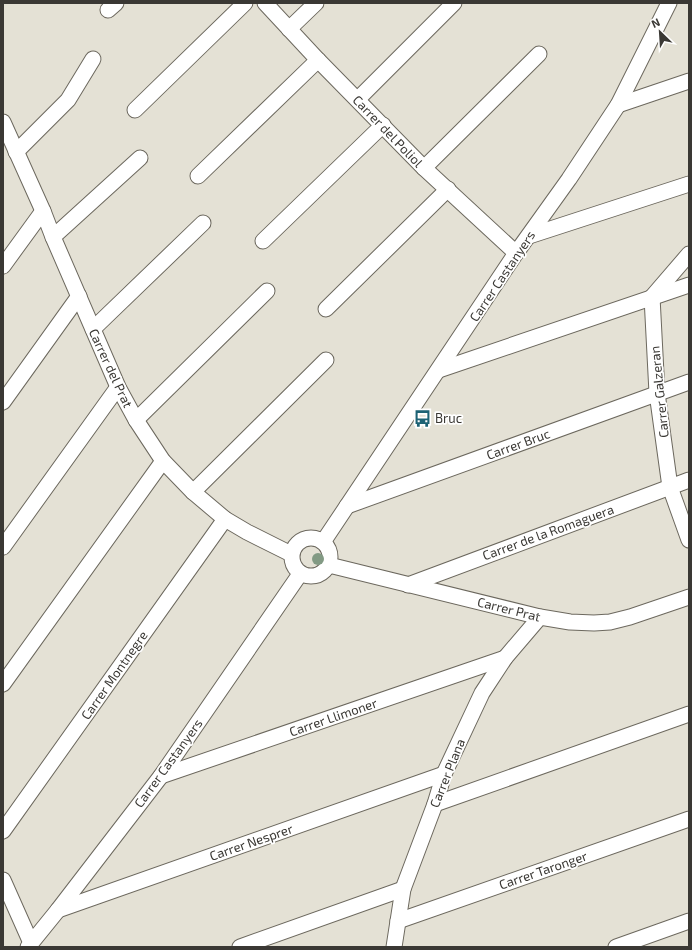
<svg xmlns="http://www.w3.org/2000/svg" width="692" height="950" viewBox="0 0 692 950" font-family="'Exo 2',sans-serif">
<style>
.lines{fill:none;stroke-linecap:round;stroke-linejoin:round}
.minor-casing{stroke:#6c685e;stroke-width:17}
.minor{stroke:#fff;stroke-width:15}
.tree{fill:#829a84}
.labels{text-anchor:middle;stroke-width:3.5;stroke-linejoin:round;paint-order:stroke}
.street-label{font-size:13px;fill:#3a3834;stroke:#fff}
.poi-label{font-size:13px;fill:#3a3834;stroke:#fff;text-anchor:start}
</style>
<rect width="100%" height="100%" fill="#e4e1d5"/>
<g class="lines">
<defs>
<g id="minor">
<path d="M265,3l53,57 106,108 92,85"/>
<path d="M108,10l8,-7"/>
<path d="M289,29l27,-26"/>
<path d="M358,99l96,-96"/>
<path d="M618,105l71,-24"/>
<path d="M135,110l110,-107"/>
<path d="M3,122l40,89 10,26 65,150 18,33 27,41 30,31 32,27 22,13 44,22"/>
<path d="M16,152l52,-52 25,-41"/>
<path d="M424,168l115,-114"/>
<path d="M198,176l120,-116"/>
<path d="M529,236l160,-52"/>
<path d="M53,237l87,-79"/>
<path d="M263,241l120,-116"/>
<path d="M689,254l-37,43 5,96 13,94 19,53"/>
<path d="M3,266l40,-55"/>
<path d="M326,309l122,-120"/>
<path d="M93,329l110,-106"/>
<path d="M439,370l250,-85"/>
<path d="M3,402l76,-106"/>
<path d="M136,420l131,-129"/>
<path d="M193,492l133,-132"/>
<path d="M347,506l342,-124"/>
<circle cx="311" cy="557" r="19"/>
<path d="M323,542l193,-289 53,-74 49,-74 51,-102"/>
<path d="M3,547l115,-160"/>
<path d="M329,565l211,52 30,5 24,1 16,-1 20,-5 59,-20"/>
<path d="M408,585l281,-105"/>
<path d="M3,684l160,-223"/>
<path d="M161,776l344,-118"/>
<path d="M435,804l254,-90"/>
<path d="M3,831l222,-312"/>
<path d="M3,880l28,63"/>
<path d="M58,910l386,-136"/>
<path d="M398,921l291,-102"/>
<path d="M28,947l30,-37 103,-134 139,-202"/>
<path d="M240,947l163,-58"/>
<path d="M394,947l9,-58 32,-85 9,-30 38,-81 23,-35 35,-41"/>
<path d="M616,947l73,-26"/>
</g>
</defs>
<!-- minor casing -->
<use href="#minor" class="minor-casing"/>
<!-- minor -->
<use href="#minor" class="minor"/>
</g>
<!-- trees -->
<circle class="tree" cx="318" cy="559" r="6"/>
<!-- icons -->
<defs>
<symbol id="bus-bare" viewBox="-9 -9 18 18"><path d="M-5-6H5V4H4V6H2V4H-2V6H-4V4H-5ZM-3.5-4V0h7V-4ZM-3.5 1.2v1.5H-2V1.2ZM2 1.2v1.5H3.5V1.2Z" fill="#1d6274" stroke="#fff" stroke-width="2.5" paint-order="stroke"/></symbol>
</defs>
<g fill-rule="evenodd">
<use href="#bus-bare" x="410" y="406" width="25" height="25"/>
</g>
<g class="labels">
<!-- street labels -->
<g class="street-label">
<text transform="translate(388 131) rotate(46)" y="5">Carrer del Poliol</text>
<text transform="translate(502 276) rotate(-56)" y="5">Carrer Castanyers</text>
<text transform="translate(111 368) rotate(65)" y="5">Carrer del Prat</text>
<text transform="translate(659 392) rotate(-96)" y="5">Carrer Galzeran</text>
<text transform="translate(518 444) rotate(-20)" y="5">Carrer Bruc</text>
<text transform="translate(548 532) rotate(-20)" y="5">Carrer de la Romaguera</text>
<text transform="translate(509 609) rotate(14)" y="5">Carrer Prat</text>
<text transform="translate(114 675) rotate(-55)" y="5">Carrer Montnegre</text>
<text transform="translate(333 717) rotate(-19)" y="5">Carrer Llimoner</text>
<text transform="translate(168 763) rotate(-54)" y="5">Carrer Castanyers</text>
<text transform="translate(447 773) rotate(-68)" y="5">Carrer Plana</text>
<text transform="translate(251 842) rotate(-19)" y="5">Carrer Nesprer</text>
<text transform="translate(543 870) rotate(-19)" y="5">Carrer Taronger</text>
</g>
<!-- poi labels -->
<g class="poi-label">
<text x="435" y="423">Bruc</text>
</g>
</g>
<!-- border -->
<rect width="692" height="950" fill="none" stroke="#3a3834" stroke-width="8"/>
<!-- north arrow -->
<g transform="translate(660 32) rotate(335)" stroke="#ffffff" stroke-width="3" paint-order="stroke">
<path d="M0-3L7 15L0 10L-7 15Z" fill="#3a3834"/>
<text y="-6" font-size="11" font-weight="bold" text-anchor="middle" fill="#3a3834">N</text>
</g>
</svg>
